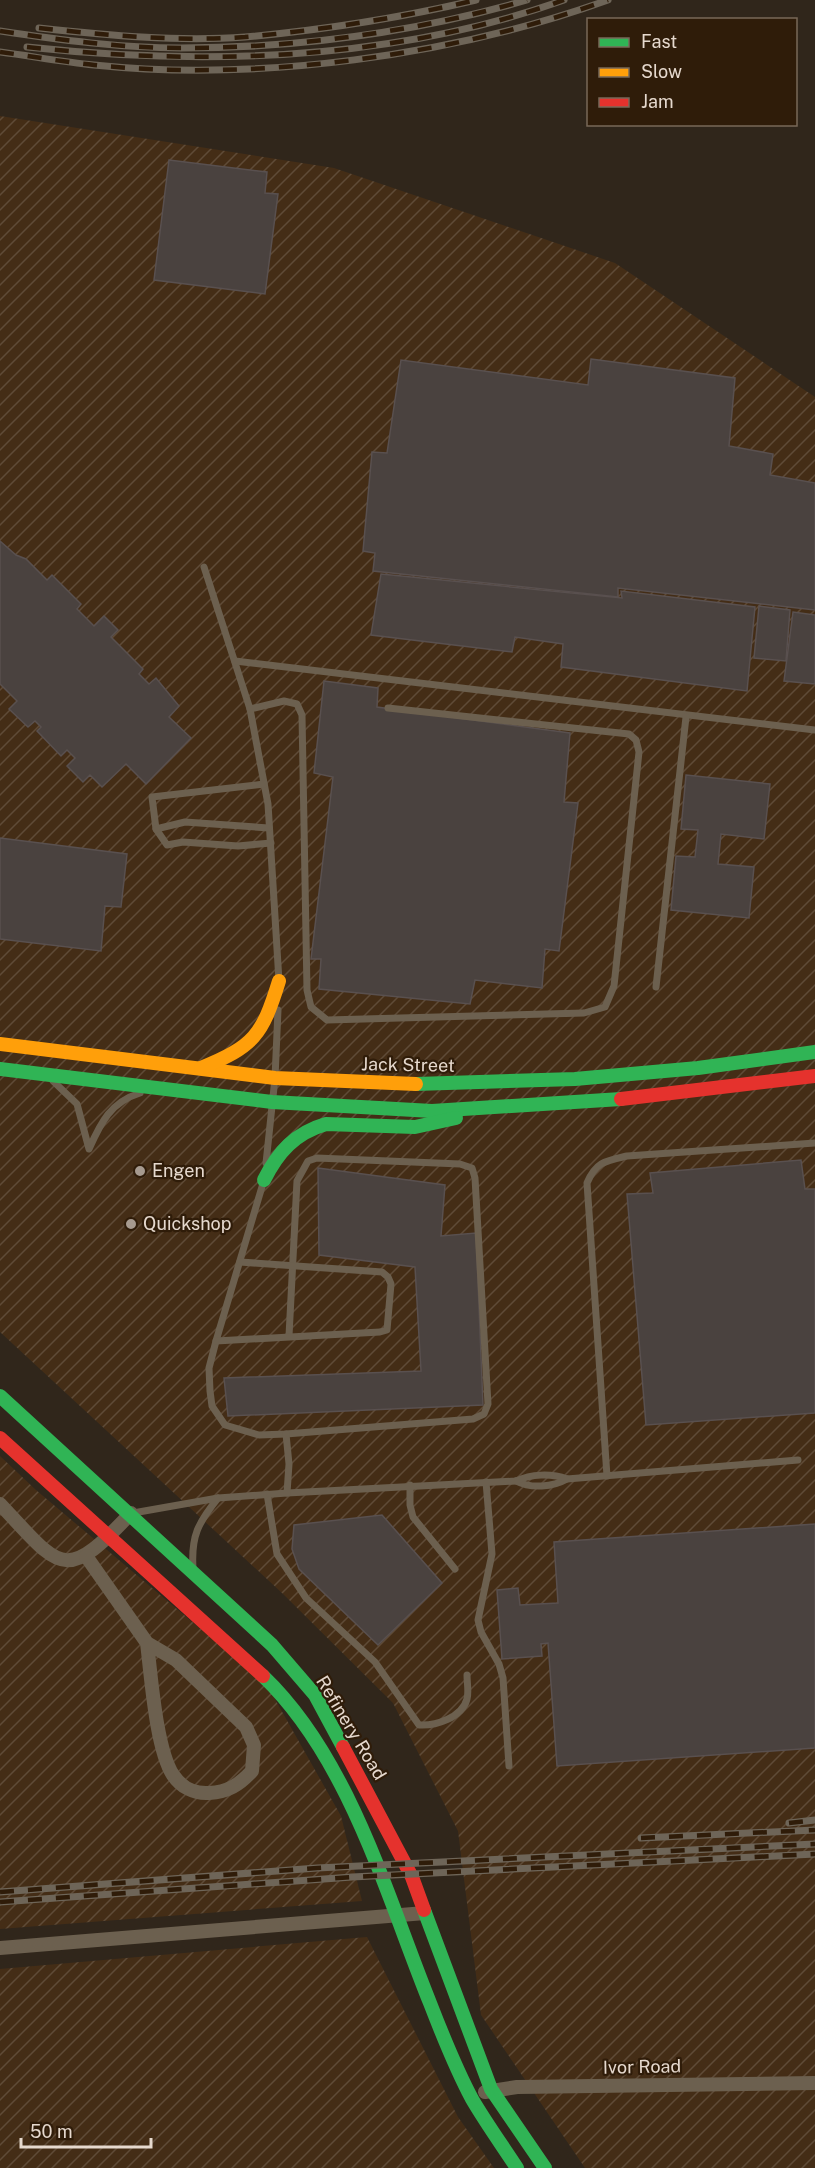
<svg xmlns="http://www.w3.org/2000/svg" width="815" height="2168" viewBox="0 0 815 2168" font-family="'Public Sans',sans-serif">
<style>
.industrial{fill:url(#industrial-furrows)}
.building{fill:#4a423f;stroke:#59504f;stroke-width:1.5}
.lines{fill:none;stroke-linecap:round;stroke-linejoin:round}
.lane{stroke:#6c604f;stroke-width:7}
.street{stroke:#6c604f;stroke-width:14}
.fast{stroke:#30b455;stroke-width:14}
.slow{stroke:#ff9f0a;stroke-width:14}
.jam{stroke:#e5322d;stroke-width:14}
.rail-casing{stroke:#6e6558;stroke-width:7}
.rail{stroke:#2f1c09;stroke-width:4.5;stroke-dasharray:14;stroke-linecap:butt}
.poi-dot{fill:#a69a8f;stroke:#2f1c09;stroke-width:2}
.labels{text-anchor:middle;stroke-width:4.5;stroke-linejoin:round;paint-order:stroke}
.street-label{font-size:18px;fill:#e6d9ce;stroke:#2f1c09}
.poi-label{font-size:18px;fill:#e6d9ce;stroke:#2f1c09;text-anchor:start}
</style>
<defs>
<pattern id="industrial-furrows" width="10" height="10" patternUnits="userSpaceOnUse" patternTransform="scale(1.5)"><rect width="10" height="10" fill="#442d16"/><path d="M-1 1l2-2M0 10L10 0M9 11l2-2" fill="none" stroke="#5f4b37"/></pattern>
</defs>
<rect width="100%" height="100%" fill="#30261b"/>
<!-- industrial -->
<g class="industrial">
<path d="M0,116l334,52 281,95 200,134v1771h-230l-104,-153 -23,-184 -65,-128 -111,-110 -282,-261z"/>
<path d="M0,1456l36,34 231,195 74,131 21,85 -362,28z"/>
<path d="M367,1937l91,180 36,51h-494v-199z"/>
</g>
<!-- building -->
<g class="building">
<path d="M169,160l98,12 -2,21 13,1 -13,100 -111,-14z"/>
<path d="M591,359l144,19 -6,68 44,8 -3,21 45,8v127l-197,-22v9l-245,-26 2,-18 -12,-2 9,-99 15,1 14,-93 187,25z"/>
<path d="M0,541l16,14 10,4 21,21 5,-5 29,29 -4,5 17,17 10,-10 14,14 -7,7 32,32 -4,5 10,10 7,-6 23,28 -10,11 22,21 -45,46 -20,-20 -24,23 -12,-12 -7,7 -16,-16 8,-8 -8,-8 -6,6 -24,-25 4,-4 -6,-6 -7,6 -19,-18 8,-8 -17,-17z"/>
<path d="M381,574l241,24 -1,-7 134,16 -8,84 -186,-24 2,-23 -48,-7 -3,15 -141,-17z"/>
<path d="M759,606l31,4 -4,51 -32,-3z"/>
<path d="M793,612l22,3v69l-31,-3z"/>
<path d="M324,681l54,7 -1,19 193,26 -6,69 14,1 -19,148 -14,-2 -3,39 -67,-8 -5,24 -151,-15 2,-30h-10l22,-182 -19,-4z"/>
<path d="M686,775l84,9 -6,55 -43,-5 -3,30 36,3 -5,51 -78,-8 5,-54 19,1 3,-27 -17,-1z"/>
<path d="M0,838l127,16 -6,53 -16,-1 -4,45 -101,-12z"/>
<path d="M801,1160l4,29h10v224l-169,12 -19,-231 26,-1 -3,-20z"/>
<path d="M318,1168l127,17 -4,51 35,-3 7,172 -255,11 -4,-38 197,-7 -6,-104 -96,-12z"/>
<path d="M382,1515l60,68 -64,62 -79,-76 -7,-20 2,-24z"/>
<path d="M815,1524v224l-258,18 -9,-123 -7,1 1,12 -40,3 -5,-69 21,-2 2,17 38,-2 -4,-61z"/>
</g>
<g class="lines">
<!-- lane -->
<g class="lane">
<path d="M204,567l46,142 18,95 11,177"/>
<path d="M235,661l580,69"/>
<path d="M250,709l34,-8 13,3 5,11 5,275 4,17 16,13 257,-7 21,-6 9,-21 25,-234 -3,-12 -7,-6 -241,-26"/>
<path d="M264,784l-112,13 4,32 11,16 16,-3 55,4 33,-3"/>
<path d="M156,829l29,-7 84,6"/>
<path d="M656,987l30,-270"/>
<path d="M53,1081l24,23 12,45c12,-27 22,-47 51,-56"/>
<path d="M266,1163l9,-85 3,-68"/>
<path d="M264,1180l-48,161 -7,27 1,23 2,15 13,19 34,10 27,-1 187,-15 11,-5 4,-10 -13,-226 -3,-10 -12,-4 -143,-6 -9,3 -11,20 -8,155"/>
<path d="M216,1341l164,-9 7,-2 4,-46 -3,-7 -6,-5 -142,-10"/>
<path d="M607,1476l-20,-293c9,-21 18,-22 40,-27l188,-13"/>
<path d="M516,1481c15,8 37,6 51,-2"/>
<path d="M486,1482l6,72 -14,66 3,12 18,32 4,14 6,88"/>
<path d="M410,1485v20l3,12 42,52"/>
<path d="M287,1493l229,-12c15,-7 35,-8 51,-2l231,-19"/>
<path d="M267,1494l10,60 29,44 69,64 44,63c16,1 43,-7 48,-26 2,-7 0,-16 0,-24"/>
<path d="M133,1513l85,-15 69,-5 2,-29 -3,-30"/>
<path d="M193,1568c-2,-32 5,-45 25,-70"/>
</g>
<!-- street -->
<g class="street">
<path d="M0,1504c61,65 64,81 131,9"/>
<path d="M86,1556l61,87 29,17 70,67 8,18 -2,26c-13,14 -24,21 -43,22 -15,1 -28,-6 -36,-18 -17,-26 -22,-100 -26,-132"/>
<path d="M0,1948l425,-35"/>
<path d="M485,2092l32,-5 298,-4"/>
</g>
<!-- fast -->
<g class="fast">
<path d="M0,1069l272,33 160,9 189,-12"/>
<path d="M416,1084l159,-5 123,-11 117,-16"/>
<path d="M264,1180c14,-28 31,-47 62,-56l89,3 41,-9"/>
<path d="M0,1396l272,249 43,50 28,52"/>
<path d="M263,1676c86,82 123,218 167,327 12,31 26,66 42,96 14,24 30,46 45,69"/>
<path d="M424,1910l67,179 54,79"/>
</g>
<!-- slow -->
<g class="slow">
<path d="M0,1044l275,34 141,6"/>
<path d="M201,1068c53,-22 61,-32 78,-87"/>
</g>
<!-- jam -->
<g class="jam">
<path d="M621,1099l194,-23"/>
<path d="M0,1438l263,238"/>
<path d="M343,1747l69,130 12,33"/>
</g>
<defs>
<g id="rail">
<path d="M39,28c67,7 138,14 206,9 77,-7 155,-19 231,-37"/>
<path d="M0,31c60,9 121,17 181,17 116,0 235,-16 346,-48"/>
<path d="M27,47c179,19 366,14 537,-47"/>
<path d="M0,52c31,4 63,10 94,13 164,17 359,-9 514,-65"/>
<path d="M789,1823l26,-3"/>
<path d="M641,1838l174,-8"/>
<path d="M0,1892l317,-24 498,-24"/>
<path d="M0,1902l352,-25 463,-23"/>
</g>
</defs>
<!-- rail casing -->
<use href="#rail" class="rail-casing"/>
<!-- rail -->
<use href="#rail" class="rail"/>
</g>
<!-- markers -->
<g class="poi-dot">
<circle cx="140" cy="1171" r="6"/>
<circle cx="131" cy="1224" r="6"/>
</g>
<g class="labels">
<!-- street labels -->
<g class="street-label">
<text transform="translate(408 1065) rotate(1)" y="6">Jack Street</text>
<text transform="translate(351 1728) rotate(59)" y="6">Refinery Road</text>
<text transform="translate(642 2067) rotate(-1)" y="6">Ivor Road</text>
</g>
<!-- poi labels -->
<g class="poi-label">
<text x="152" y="1177">Engen</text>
<text x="143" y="1230">Quickshop</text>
</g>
</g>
<!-- legend -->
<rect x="587" y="18" width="210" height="108" fill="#2f1c09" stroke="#786858" stroke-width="1.5"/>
<rect x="599" y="38" width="30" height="9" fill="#30b455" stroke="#786858" stroke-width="1.5"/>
<text x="641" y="48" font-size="18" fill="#e6d9ce">Fast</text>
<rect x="599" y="68" width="30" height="9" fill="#ff9f0a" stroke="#786858" stroke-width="1.5"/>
<text x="641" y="78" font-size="18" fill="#e6d9ce">Slow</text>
<rect x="599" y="98" width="30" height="9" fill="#e5322d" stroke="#786858" stroke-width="1.5"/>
<text x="641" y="108" font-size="18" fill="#e6d9ce">Jam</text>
<!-- scale -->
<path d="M21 2138v9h130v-9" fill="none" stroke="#e6d9ce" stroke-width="3"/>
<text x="30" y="2138" font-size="18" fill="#e6d9ce" stroke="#2f1c09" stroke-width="4.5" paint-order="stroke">50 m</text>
</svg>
